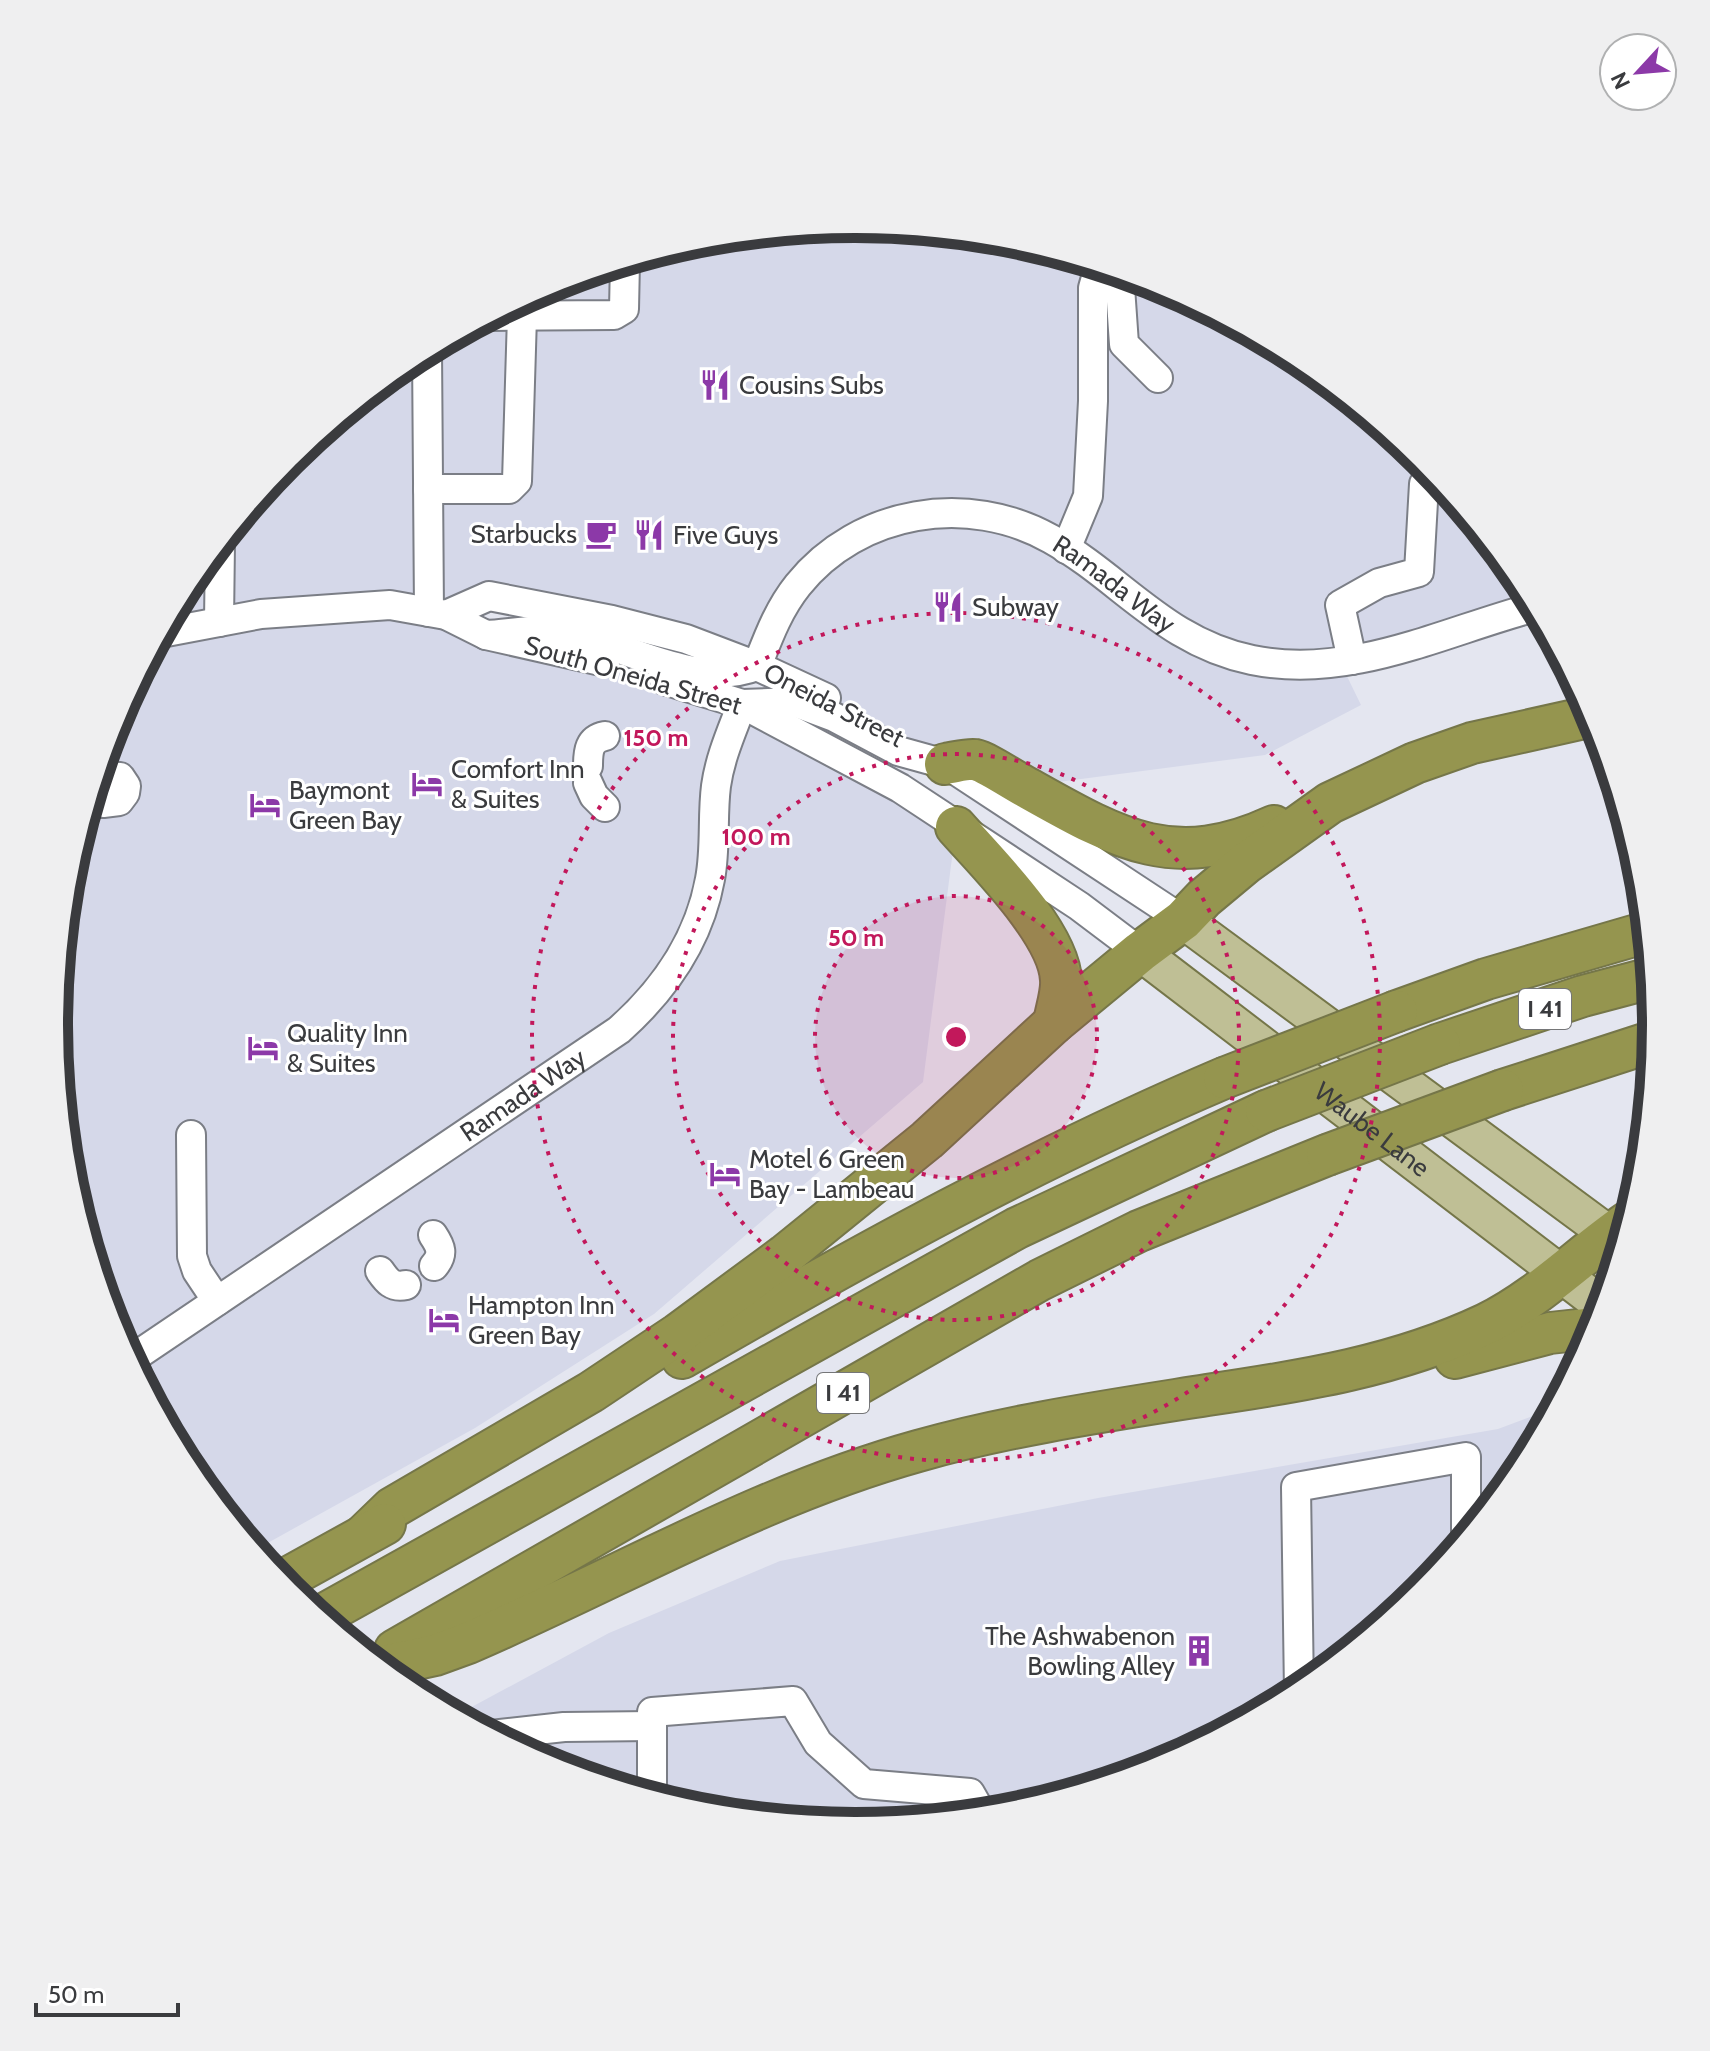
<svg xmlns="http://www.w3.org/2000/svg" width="1710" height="2051" viewBox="0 0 1710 2051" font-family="Cabin,sans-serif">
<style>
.built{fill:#d5d8e9}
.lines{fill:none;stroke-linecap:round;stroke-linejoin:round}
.minor-casing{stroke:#7b7e86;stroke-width:32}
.major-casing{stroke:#757649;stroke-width:40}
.highway-casing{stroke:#757649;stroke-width:44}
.minor{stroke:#fff;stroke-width:28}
.major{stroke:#bfbf95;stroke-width:36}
.highway{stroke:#95954f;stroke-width:40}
.highway-bridge-casing{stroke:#757649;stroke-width:44;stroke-linecap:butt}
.highway-bridge{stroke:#95954f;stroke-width:40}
.ring{fill:none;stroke:#c2185b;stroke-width:4;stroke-dasharray:4 8}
.labels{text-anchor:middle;stroke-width:6;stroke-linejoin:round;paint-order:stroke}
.shield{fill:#fff;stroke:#757678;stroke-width:2}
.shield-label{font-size:24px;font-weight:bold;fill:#3a3b3e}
.poi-label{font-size:26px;fill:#3a3b3e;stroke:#fff;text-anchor:start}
.street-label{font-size:26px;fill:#3a3b3e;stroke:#fff}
.rim{fill:none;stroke:#3a3b3e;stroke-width:10}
.centre{fill:#c2185b;stroke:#fff;stroke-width:4}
.ring-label{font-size:24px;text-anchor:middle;font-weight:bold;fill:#c2185b;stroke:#fff;stroke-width:6;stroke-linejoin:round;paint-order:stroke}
</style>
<rect width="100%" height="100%" fill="#e4e6f0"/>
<!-- built -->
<g class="built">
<path d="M855,225l157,15 150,46 138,74 122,99 99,122 14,26 -194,57 20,41 -96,50 -207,27 -136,-32 -165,-84 -268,-70 -42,18 295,90 214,123 -33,255 -269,232 -179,114 -220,122 -66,-80 -74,-138 -46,-151 -15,-156 15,-156 46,-150 74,-139 100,-121 121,-100 139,-74 150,-45z"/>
<path d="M1554,1408l-33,63 -100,121 -121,100 -139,74 -150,45 -156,15 -157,-15 -150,-46 -93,-49 154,-83 171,-72 318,-63 400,-69z"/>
</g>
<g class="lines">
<defs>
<g id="minor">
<path d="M1119,273l5,71 34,34"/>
<path d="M492,316l122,-1 10,-6 1,-47"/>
<path d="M427,350l2,262"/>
<path d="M428,489h81l8,-8 5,-165"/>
<path d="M1066,549l22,-53 5,-95v-113l6,-21"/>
<path d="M446,615l43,-19 123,24 74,19 71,27 69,32"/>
<path d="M219,622l1,-79"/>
<path d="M161,633l100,-19 129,-9 56,10 40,20 119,27"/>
<path id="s1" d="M486,635c23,-1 58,-8 80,-3 60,13 128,58 191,34 11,-28 21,-56 41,-81 60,-75 170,-93 253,-46 71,40 114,103 201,121 98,20 190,-28 283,-53"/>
<path d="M1352,660l-12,-55 39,-22 40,-11 5,-88"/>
<path d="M664,680l78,24 158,84 179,118 61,46"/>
<path d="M940,760l243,160"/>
<path d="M588,766c0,-15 1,-27 17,-30"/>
<path d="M101,776l19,1 6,9 -1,7 -6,8 -16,2"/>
<path d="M588,783l6,13 11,11"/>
<path d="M191,1135l1,121 5,15 20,30"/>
<path d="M433,1235c8,12 11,19 1,31"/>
<path d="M380,1271c7,10 12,17 26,14"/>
<path id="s2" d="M130,1360l489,-330c46,-41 80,-90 91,-151 6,-31 2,-62 6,-93 4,-29 16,-55 26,-82l52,-2 40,15 64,34 47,13"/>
<path d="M1299,1692l-3,-205 170,-30v80"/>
<path d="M491,1735l73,-8 88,-1"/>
<path d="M652,1797v-85l141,-11 25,42 46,41 106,9 12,21"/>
</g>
<g id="major">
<path d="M1183,920l439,324"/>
<path id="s3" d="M1140,952l463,354"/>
</g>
<g id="highway">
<path d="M945,764c9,-1 21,-5 30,-4 11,2 42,23 54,29 89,50 145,83 245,37"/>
<path d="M956,827c30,34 103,106 105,153 1,13 -5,30 -7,43"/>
<path d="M1397,1011l89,-32 161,-47"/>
<path d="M1440,1044l143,-48 68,-18"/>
<path d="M1503,1090l151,-49"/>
<path d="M682,1358c176,-102 354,-200 542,-280"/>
<path d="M1455,1358l95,-25 46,-5"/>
<path d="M364,1535l28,-27 199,-116 87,-58 107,-79 142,-115 127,-117 86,-71 43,-32 21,-22 42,-35 84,-60 85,-40 57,-20 121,-27"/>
<path d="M280,1582l105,-58"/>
<path d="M319,1617l698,-389 249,-117"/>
<path d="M395,1650l645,-370 99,-49 188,-76"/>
<path d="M380,1667l55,-12 33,-12c149,-64 292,-148 450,-192 91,-26 195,-41 289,-56 96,-14 190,-29 279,-71 53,-26 94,-69 142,-102"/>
</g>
</defs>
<!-- minor casing -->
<use href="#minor" class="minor-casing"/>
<!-- major casing -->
<use href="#major" class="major-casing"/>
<!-- highway casing -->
<use href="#highway" class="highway-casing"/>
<!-- minor -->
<use href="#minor" class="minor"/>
<!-- major -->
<use href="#major" class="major"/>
<!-- highway -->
<use href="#highway" class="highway"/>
<defs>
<g id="highway-bridge">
<path d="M1224,1078l173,-67"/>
<path d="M1266,1111l174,-67"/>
<path d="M1327,1155l176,-65"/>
</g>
</defs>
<!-- highway-bridge casing -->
<use href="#highway-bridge" class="highway-bridge-casing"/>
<!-- highway-bridge -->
<use href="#highway-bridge" class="highway-bridge"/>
</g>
<!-- distance rings -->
<circle cx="956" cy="1037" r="141" fill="#c2185b" fill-opacity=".12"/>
<g class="ring">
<circle cx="956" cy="1037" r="141"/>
<circle cx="956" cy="1037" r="283"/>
<circle cx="956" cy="1037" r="424"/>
</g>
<!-- icons -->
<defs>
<symbol id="restaurant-bare" viewBox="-9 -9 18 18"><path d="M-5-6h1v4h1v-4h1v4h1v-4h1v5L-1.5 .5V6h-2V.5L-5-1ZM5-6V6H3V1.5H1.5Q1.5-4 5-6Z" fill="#8c39a8" stroke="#fff" stroke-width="2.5" paint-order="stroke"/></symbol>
<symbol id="cafe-bare" viewBox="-9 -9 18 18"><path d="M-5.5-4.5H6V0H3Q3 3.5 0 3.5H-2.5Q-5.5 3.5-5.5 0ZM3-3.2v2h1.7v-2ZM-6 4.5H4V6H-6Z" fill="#8c39a8" stroke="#fff" stroke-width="2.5" paint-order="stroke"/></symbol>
<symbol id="hotel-bare" viewBox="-9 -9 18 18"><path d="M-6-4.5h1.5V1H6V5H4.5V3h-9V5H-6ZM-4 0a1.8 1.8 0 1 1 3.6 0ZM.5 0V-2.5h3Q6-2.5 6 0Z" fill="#8c39a8" stroke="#fff" stroke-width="2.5" paint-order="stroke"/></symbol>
<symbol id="building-bare" viewBox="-9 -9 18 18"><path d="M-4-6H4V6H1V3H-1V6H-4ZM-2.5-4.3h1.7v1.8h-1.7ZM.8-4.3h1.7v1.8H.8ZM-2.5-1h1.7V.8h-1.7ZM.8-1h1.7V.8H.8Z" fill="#8c39a8" stroke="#fff" stroke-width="2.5" paint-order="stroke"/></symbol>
</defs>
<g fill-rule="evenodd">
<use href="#restaurant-bare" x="693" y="363" width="44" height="44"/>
<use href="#cafe-bare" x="579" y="512" width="44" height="44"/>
<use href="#restaurant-bare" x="627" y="513" width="44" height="44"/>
<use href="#restaurant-bare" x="926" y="585" width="44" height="44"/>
<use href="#hotel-bare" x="405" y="762" width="44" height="44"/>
<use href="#hotel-bare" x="243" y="783" width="44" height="44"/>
<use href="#hotel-bare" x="241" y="1026" width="44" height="44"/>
<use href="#hotel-bare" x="703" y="1152" width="44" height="44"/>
<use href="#hotel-bare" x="422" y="1298" width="44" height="44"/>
<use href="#building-bare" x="1177" y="1629" width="44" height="44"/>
</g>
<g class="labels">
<!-- shield labels -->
<g class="shield">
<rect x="1519" y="989" width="52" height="40" rx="6"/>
<rect x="817" y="1373" width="52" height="40" rx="6"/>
</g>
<g class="shield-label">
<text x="1545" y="1017">I 41</text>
<text x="843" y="1401">I 41</text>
</g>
<!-- poi labels -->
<g class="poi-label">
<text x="739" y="394">Cousins Subs</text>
<text x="577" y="543" text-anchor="end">Starbucks</text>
<text x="673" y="544">Five Guys</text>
<text x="972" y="616">Subway</text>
<text x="451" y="778">Comfort Inn<tspan x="451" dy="30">&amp; Suites</tspan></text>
<text x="289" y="799">Baymont<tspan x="289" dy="30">Green Bay</tspan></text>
<text x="287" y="1042">Quality Inn<tspan x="287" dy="30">&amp; Suites</tspan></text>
<text x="749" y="1168">Motel 6 Green<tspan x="749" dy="30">Bay - Lambeau</tspan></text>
<text x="468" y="1314">Hampton Inn<tspan x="468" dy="30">Green Bay</tspan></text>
<text x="1175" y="1645" text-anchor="end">The Ashwabenon<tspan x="1175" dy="30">Bowling Alley</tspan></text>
</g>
<!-- street labels -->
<g class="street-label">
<text dy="9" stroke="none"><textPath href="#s1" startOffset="726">Ramada Way</textPath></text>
<text transform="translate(633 675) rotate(16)" y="9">South Oneida Street</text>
<text transform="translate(834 705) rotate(27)" y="9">Oneida Street</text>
<text dy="9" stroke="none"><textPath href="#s2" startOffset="474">Ramada Way</textPath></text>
<text dy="9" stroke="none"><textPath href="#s3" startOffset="292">Waube Lane</textPath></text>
</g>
</g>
<!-- crop -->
<path d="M0 0H1710V2051H0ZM68 1025a787 787 0 1 1 1574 0a787 787 0 1 1-1574 0Z" fill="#efeff0" fill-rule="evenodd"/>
<path class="rim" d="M68 1025a787 787 0 1 1 1574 0a787 787 0 1 1-1574 0Z"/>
<circle cx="956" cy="1037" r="12" class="centre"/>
<g class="ring-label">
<text x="656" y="746">150 m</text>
<text x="756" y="845">100 m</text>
<text x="856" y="946">50 m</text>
</g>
<!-- north arrow -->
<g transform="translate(1638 72) rotate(244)"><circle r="38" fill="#ffffff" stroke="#b0b1b2" stroke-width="2"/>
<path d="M0-6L14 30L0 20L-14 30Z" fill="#8c39a8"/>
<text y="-12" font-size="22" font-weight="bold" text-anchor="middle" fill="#3a3b3e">N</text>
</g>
<!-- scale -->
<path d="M36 2003v12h142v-12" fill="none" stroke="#3a3b3e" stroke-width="4"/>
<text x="48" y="2003" font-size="24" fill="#3a3b3e" stroke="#ffffff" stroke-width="6" paint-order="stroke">50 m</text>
</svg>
